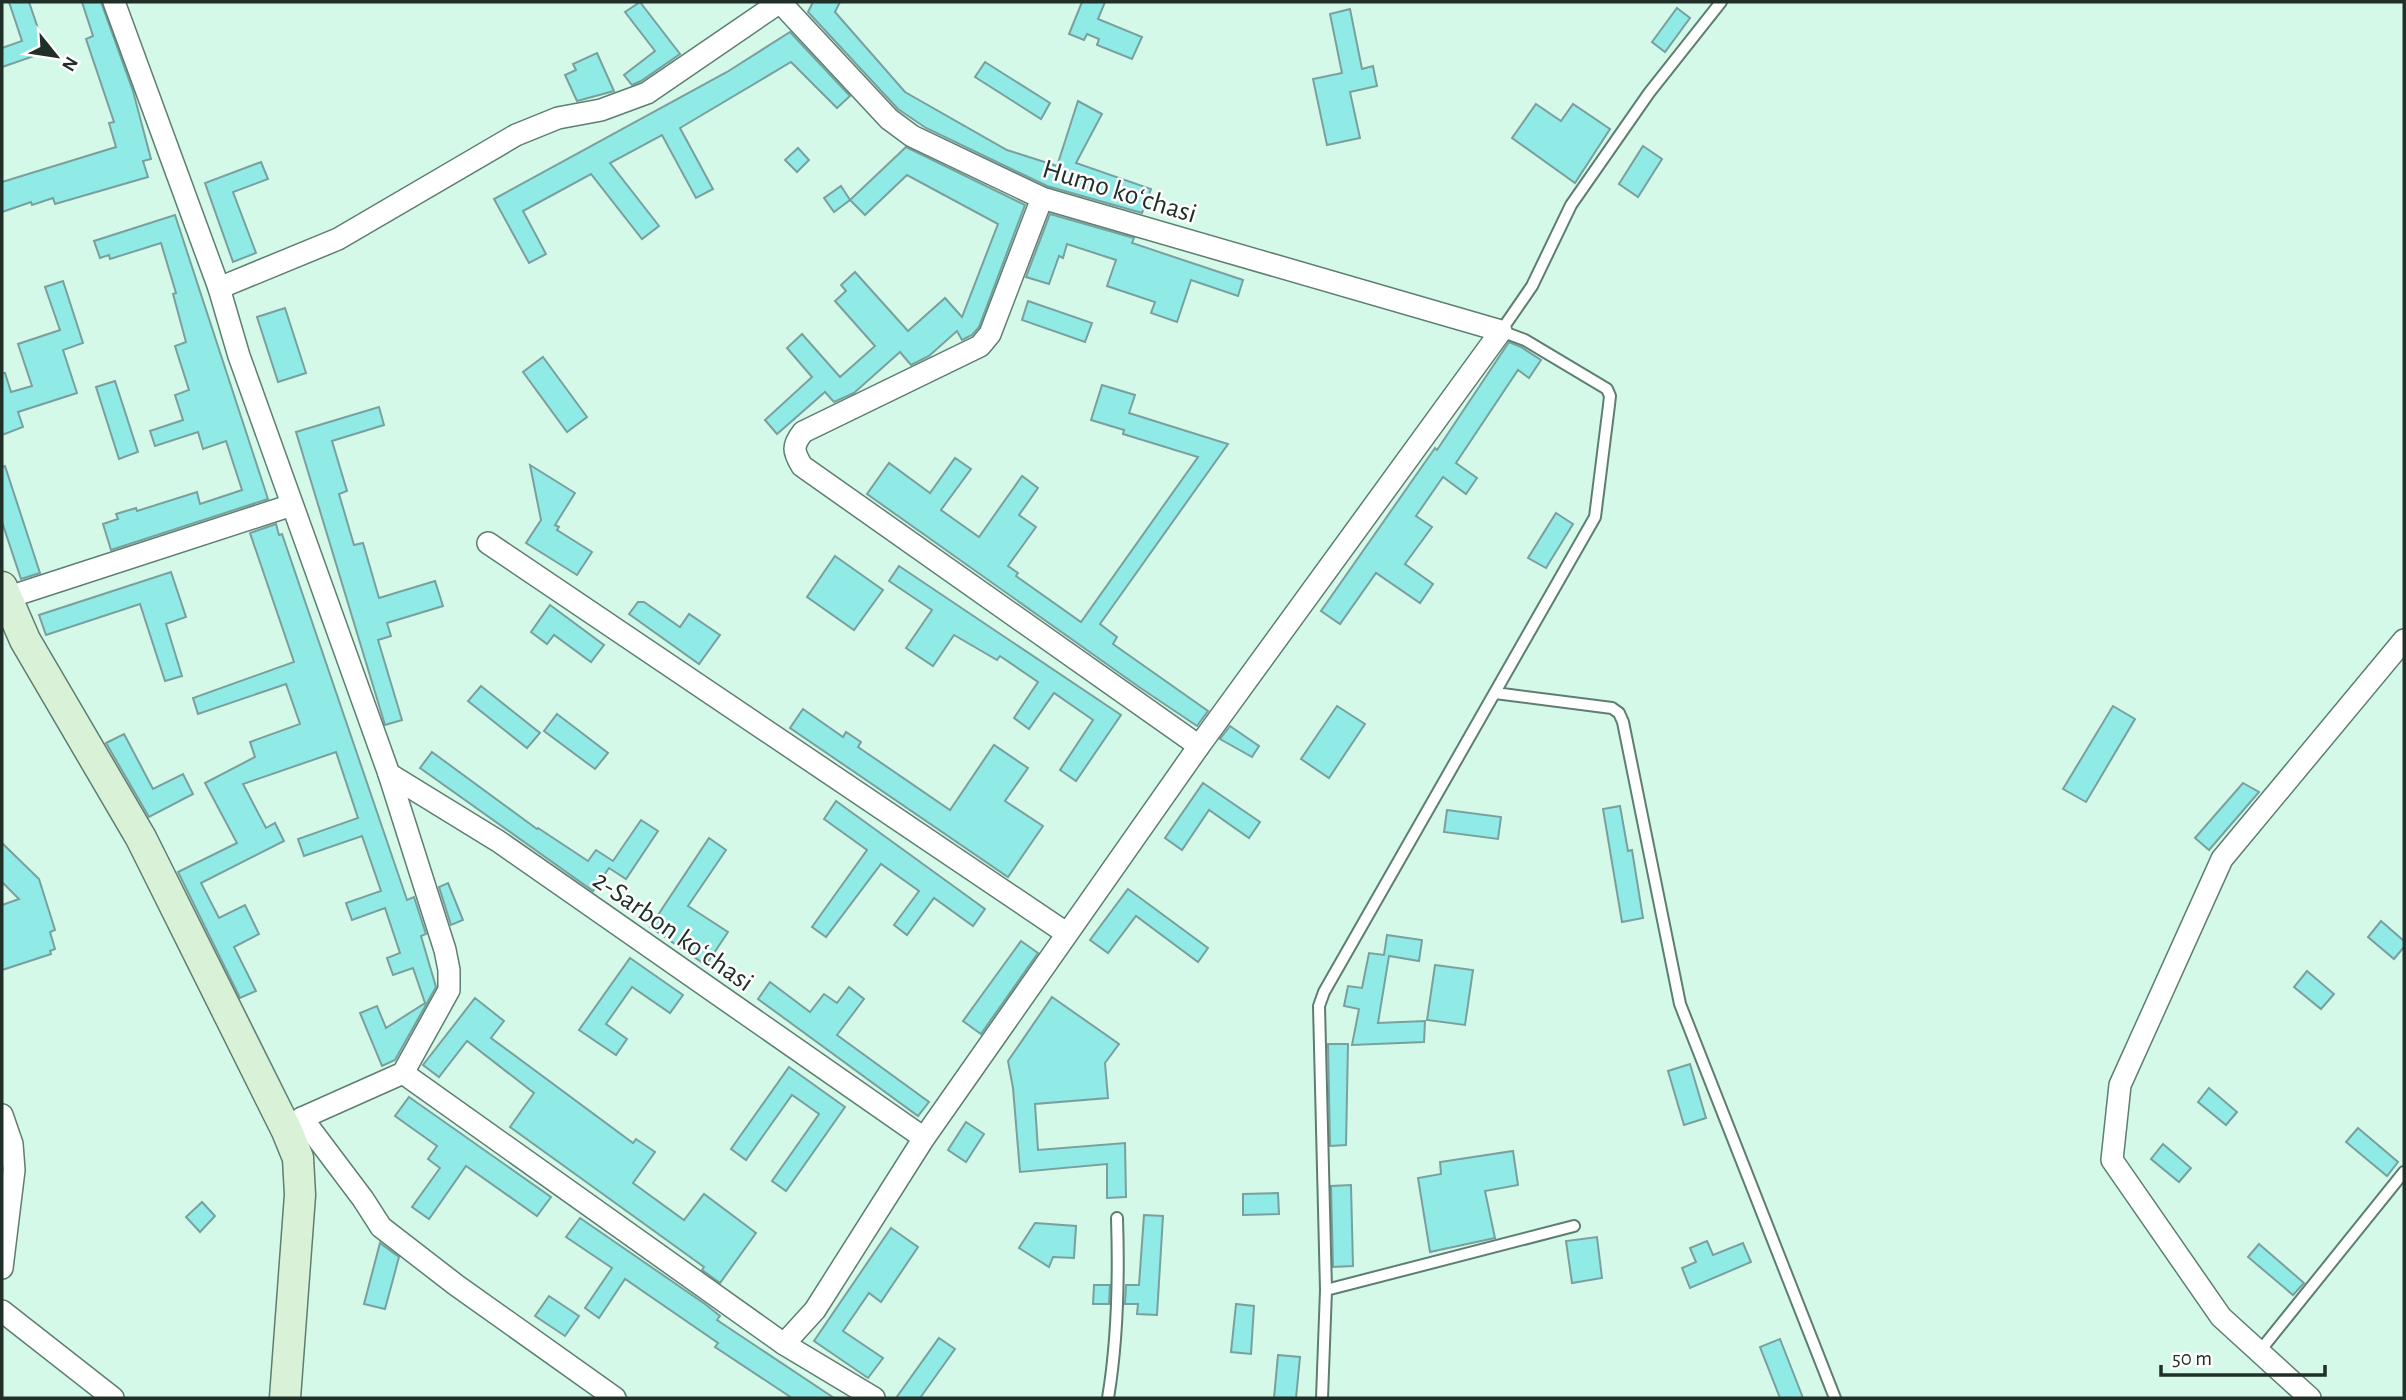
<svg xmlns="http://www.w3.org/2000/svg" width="2406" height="1400" viewBox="0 0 2406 1400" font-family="'Alegreya Sans',sans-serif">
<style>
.building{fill:#90eae6;stroke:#79a09e;stroke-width:2}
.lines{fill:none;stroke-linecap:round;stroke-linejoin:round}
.lane-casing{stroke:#5d7e70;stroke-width:14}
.street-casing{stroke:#5d7e70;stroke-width:24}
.secondary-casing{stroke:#5d7e70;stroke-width:33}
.lane{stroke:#fff;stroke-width:10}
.street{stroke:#fff;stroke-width:21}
.secondary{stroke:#d9f2d7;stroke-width:30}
.labels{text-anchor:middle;stroke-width:5;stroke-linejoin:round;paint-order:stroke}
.street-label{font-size:28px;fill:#212f29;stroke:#fff}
</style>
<rect width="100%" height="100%" fill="#d5f9e9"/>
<!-- building -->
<g class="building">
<path d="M9,2h20l17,50 -44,15v-19l20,-7z"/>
<path d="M82,2h19l32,89 18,68 -8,2 5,16 -93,27 -2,-6 -21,7 -1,-3 -29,10v-30l114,-35 -7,-24 5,-1 -28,-83 7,-3z"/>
<path d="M640,2l40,52 -39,27 -9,4 -8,-10 31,-24 -30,-39z"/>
<path d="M813,2h27l-5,10 70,80 102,58 50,16 21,-65 24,13 -26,49 75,26 -9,24 -95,-27 -121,-58 -28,-19 -90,-97z"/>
<path d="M1082,2h23l-7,17 44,18 -10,22 -35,-14 2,-6 -12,-5 -3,6 -15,-6z"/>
<path d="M1677,8l13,10 -25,34 -13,-10z"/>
<path d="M1350,9l12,60 11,-3 4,20 -27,6 10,46 -33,7 -14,-66 29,-6 -12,-59z"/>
<path d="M790,32l60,64 -13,12 -46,-46 -111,66 33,61 -17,9 -34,-63 -52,28 49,63 -17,13 -51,-65 -68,37 23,43 -17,9 -35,-64 233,-127z"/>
<path d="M597,53l17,38 -37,10 -12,-26 11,-5 -3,-6z"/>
<path d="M985,62l65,41 -9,16 -66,-42z"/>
<path d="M1536,104l25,17 12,-17 37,25 -35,54 -63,-45z"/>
<path d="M1643,146l19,13 -24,38 -19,-13z"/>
<path d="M906,147l119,58 -46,122 -7,8 -10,5 -5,-9 -28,25 -18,9 -11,-13 -46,41 -20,9 -9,-10 -48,42 -12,-14 47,-43 -25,-29 15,-14 38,43 35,-31 -40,-45 11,-10 -5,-6 14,-13 53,59 37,-33 17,19 36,-93 -91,-49 -42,40 -15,-15z"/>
<path d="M798,148l11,12 -12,12 -12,-12z"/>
<path d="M261,162l7,17 -35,13 23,61 -23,9 -28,-79z"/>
<path d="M841,186l9,14 -16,12 -10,-14z"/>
<path d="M1050,214l84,24 -2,5 111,37 -5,16 -47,-16 -14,42 -26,-9 4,-11 -48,-16 9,-26 -49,-16 -4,14 -4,-2 -10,28 -23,-7z"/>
<path d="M175,215l93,284 -157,51 -8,-26 15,-5 -2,-5 20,-6 1,3 60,-19 3,12 42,-14 -16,-49 -23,8 -5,-17 -43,14 -5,-15 33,-11 -8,-25 14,-5 -14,-44 11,-4 -13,-48 3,-1 -15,-50 -51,16 -1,-4 -9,3 -6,-17z"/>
<path d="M63,281l20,62 -20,7 14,43 -59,19 5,15 -21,8v-62h3l6,19 21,-6 -14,-42 42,-14 -15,-43z"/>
<path d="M1028,301l64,22 -7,19 -63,-22z"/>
<path d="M285,308l21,65 -28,9 -21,-65z"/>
<path d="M1509,342l12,5 20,13 -12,18 -11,-8 -62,93 21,15 -11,16 -23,-17 -27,39 16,11 -27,37 28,20 -13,19 -44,-30 -36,51 -19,-13 114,-163 2,2z"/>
<path d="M543,357l44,60 -20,15 -44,-60z"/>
<path d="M115,381l23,71 -19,7 -23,-72z"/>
<path d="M1102,385l33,10 -6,18 99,31 -128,180 17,13 -4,7 95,67 -11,15 -58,-39 -272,-193 22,-31 41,30 25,-35 16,11 -30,41 38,27 43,-61 16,12 -19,27 17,12 -28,39 10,7 -2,3 65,46 117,-165 -75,-23 1,-4 -33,-10z"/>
<path d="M379,407l5,18 -52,16 15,50 -8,3 15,51 9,-2 16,55 56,-17 8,25 -56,17 4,13 -13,4 24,80 -17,5 -89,-293z"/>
<path d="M530,465l45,28 -20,32 4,2 -2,3 35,22 -15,23 -51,-32 15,-23z"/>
<path d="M5,466l35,107 -19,6 -19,-57v-55z"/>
<path d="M1556,513l17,11 -27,44 -18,-10z"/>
<path d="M276,524l3,11 3,-1 125,366 7,-3 12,37 -5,2 15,51 -41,73 -13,6 -22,-53 17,-7 9,22 39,-25 -12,-35 -20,7 -6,-17 13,-5 -15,-45 -33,12 -6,-17 35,-12 -19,-55 -58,20 -6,-17 60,-21 -22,-66 -93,32 23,44 9,-5 9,18 -83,42 18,35 26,-13 14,29 -25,13 22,44 -16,7 -62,-126 59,-29 -32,-60 50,-26 -5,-15 50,-18 -14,-40 -88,30 -5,-16 101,-36 -44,-129z"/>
<path d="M835,556l48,34 -29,40 -47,-33z"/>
<path d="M899,566l222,149 -45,66 -16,-11 33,-50 -39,-27 -25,36 -15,-11 24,-36 -38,-26 -3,4 -43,-25 -21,31 -27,-18 26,-38 -43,-29z"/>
<path d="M171,572l15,45 -20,7 16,52 -17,5 -25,-77 -94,31 -7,-20z"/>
<path d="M638,602h6l36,25 9,-13 31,21 -21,29 -70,-50z"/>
<path d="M550,605l54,40 -13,17 -37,-27 -7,9 -16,-12z"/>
<path d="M481,686l59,47 -13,15 -59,-47z"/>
<path d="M1337,706l28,18 -36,54 -28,-19z"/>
<path d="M2113,706l22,13 -49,83 -23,-13z"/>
<path d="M803,709l40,28 3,-5 15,10 -3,5 92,63 44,-65 34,23 -23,33 38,25 -35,51 -218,-149z"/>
<path d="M557,714l51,39 -13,16 -51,-38z"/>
<path d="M1230,726l29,20 -7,11 -32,-18z"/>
<path d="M124,734l29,55 30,-15 10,20 -44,23 -43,-74z"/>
<path d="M432,752l105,77 1,-1 50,33 8,-11 17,11 28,-41 17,11 -32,48 -17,-11 -16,23 -173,-123z"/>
<path d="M1203,783l57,39 -11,16 -40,-28 -27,40 -17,-12z"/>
<path d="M2243,783l16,9 -50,58 -14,-12z"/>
<path d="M836,801l149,108 -12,17 -39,-28 -27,37 -13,-10 25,-34 -38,-27 -55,73 -14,-10 55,-77 -43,-31z"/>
<path d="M1620,806l8,45 4,-1 11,68 -21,4 -19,-113z"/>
<path d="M1447,810l54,7 -3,22 -54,-7z"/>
<path d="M709,838l17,12 -38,56 40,26 -22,33 -56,-38z"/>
<path d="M2,843l37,36 16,51 -5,2 5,17 -5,2 1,3 -49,16v-65l17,-6 -17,-17z"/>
<path d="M448,883l15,37 -12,5 -12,-38z"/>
<path d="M1128,889l80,59 -10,14 -62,-46 -28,37 -18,-13z"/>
<path d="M2381,921l23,20v6l-10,12 -26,-22z"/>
<path d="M1387,935l35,5 -3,21 -30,-5 -11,67 47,-2 -1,21 -72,3 7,-36 -15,-3 4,-20 14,2 7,-35 15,2z"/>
<path d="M1021,941l17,12 -57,81 -18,-13z"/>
<path d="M630,958l53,37 -13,18 -38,-26 -26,37 21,15 -11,16 -37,-25z"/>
<path d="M1435,965l38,5 -8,55 -38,-5z"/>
<path d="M2307,971l27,23 -13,15 -27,-22z"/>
<path d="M770,982l40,30 14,-18 13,9 12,-16 15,12 -27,36 92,67 -11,14 -160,-117z"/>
<path d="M1052,997l67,47 -14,19 3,35 -73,6 3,46 87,-7 1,54 -19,1v-34l-87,8 -7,-84 -5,-27z"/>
<path d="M475,998l29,23 -13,17 142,105 3,-4 19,13 -22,31 51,37 20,-26 52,39 -36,50 -18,-13 2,-3 -194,-140 24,-34 -67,-52 -28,36 -16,-12z"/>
<path d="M1328,1044h20l-2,101 -16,1z"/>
<path d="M1690,1064l16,54 -22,7 -16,-54z"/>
<path d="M789,1067l56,40 -59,84 -14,-10 47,-67 -27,-19 -46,65 -15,-11z"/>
<path d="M2209,1088l28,24 -11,13 -28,-23z"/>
<path d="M409,1097l142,100 -14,19 -71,-50 -37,53 -17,-12 28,-39 -12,-9 9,-13 -42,-30z"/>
<path d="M966,1122l18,12 -18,28 -18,-12z"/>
<path d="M2358,1128l40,34 -11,14 -41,-34z"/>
<path d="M2163,1144l28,24 -12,14 -28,-23z"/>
<path d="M1513,1151l5,34 -33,6 10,47 -65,14 -12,-74 23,-4 -1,-12z"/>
<path d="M1351,1185l2,81 -20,1 -2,-81z"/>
<path d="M1278,1193l1,21 -36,1v-21z"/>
<path d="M202,1202l13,14 -15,16 -14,-15z"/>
<path d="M1144,1215l19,1 -6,99 -20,-1 1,-10h-13l1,-19h13z"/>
<path d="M580,1218l125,86 15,12 -3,4 117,78h-42l-77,-51 3,-4 -93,-64 -26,39 -14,-10 27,-40 -46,-31z"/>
<path d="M1035,1223l41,3 -2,32 -21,-1 -4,10 -30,-19z"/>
<path d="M891,1228l27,19 -37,55 -12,-9 -26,38 40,27 -15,20 -54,-37z"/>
<path d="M1597,1237l5,41 -30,5 -6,-42z"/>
<path d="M1707,1241l6,14 30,-12 8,19 -61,26 -8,-20 14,-6 -6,-14z"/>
<path d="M380,1243l19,14 -14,52 -21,-5z"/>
<path d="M2259,1244l45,39 -11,12 -45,-38z"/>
<path d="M1094,1285h16l-1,19h-16z"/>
<path d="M549,1296l30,20 -14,20 -30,-20z"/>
<path d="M1236,1304l18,2 -3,48 -20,-2z"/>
<path d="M939,1338l16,11 -35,49h-24z"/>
<path d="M1780,1339l23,59h-23l-20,-51z"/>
<path d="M1278,1355l22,2 -4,41h-22z"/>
</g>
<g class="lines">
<defs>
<g id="lane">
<path d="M1495,693l117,15 7,5 4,9 57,282 155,394"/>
<path d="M1326,1290l248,-64"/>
<path d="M2259,1352l145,-180"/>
<path d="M1108,1398c10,-60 11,-119 9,-180"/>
<path d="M1322,1398l4,-108 -7,-284 5,-14 271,-475 14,-112 1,-9 -3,-7 -82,-49 -24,-9 31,-45 39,-81 78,-112 72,-91"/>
</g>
<g id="street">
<path d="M114,2l105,286 20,68 150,418 56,176 4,20v20l-46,83 -101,45 -15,13"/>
<path d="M780,2l109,117 23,17 130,62 459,133 -302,415 -275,392 -109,172 -31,34"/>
<path d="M1042,198l-52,136 -10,12 -177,86c-11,14 -10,19 -1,34l397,280"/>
<path d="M219,288l119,-49 178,-104 42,-17 43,-8 46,-17 133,-91"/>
<path d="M488,543l578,390"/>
<path d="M6,598l286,-93"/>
<path d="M389,774l109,67 426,297"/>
<path d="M403,1073l381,271 90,54"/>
<path d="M2,1115l10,29 2,26 -12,98"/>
<path d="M302,1118l61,81 18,28 75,58 159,113"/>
<path d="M2,1311l111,87"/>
<path d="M2310,1398l-89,-81 -109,-157 8,-75 102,-226 182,-219"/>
</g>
<path id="secondary" d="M2,587l23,53 116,198 146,293 11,27 2,37 -15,203"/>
</defs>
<!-- lane casing -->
<use href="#lane" class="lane-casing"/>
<!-- street casing -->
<use href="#street" class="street-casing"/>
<!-- secondary casing -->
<use href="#secondary" class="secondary-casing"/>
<!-- lane -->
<use href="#lane" class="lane"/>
<!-- street -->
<use href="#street" class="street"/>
<!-- secondary -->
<use href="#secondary" class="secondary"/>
</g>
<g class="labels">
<!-- street labels -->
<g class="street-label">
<text transform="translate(1120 190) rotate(17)" y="10">Humo koʻchasi</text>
<text transform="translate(674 930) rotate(35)" y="10">2-Sarbon koʻchasi</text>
</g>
</g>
<!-- border -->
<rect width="2406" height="1400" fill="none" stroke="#212f29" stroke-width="7"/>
<!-- north arrow -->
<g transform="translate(56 56) rotate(120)" stroke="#ffffff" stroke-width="5" paint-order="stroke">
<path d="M0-5L12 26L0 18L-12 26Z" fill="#212f29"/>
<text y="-10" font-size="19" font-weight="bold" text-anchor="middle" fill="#212f29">N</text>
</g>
<!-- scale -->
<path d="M2161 1365v10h164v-10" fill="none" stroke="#212f29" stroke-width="3.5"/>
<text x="2172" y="1365" font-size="21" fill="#212f29" stroke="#ffffff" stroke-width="5" paint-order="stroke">50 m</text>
</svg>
